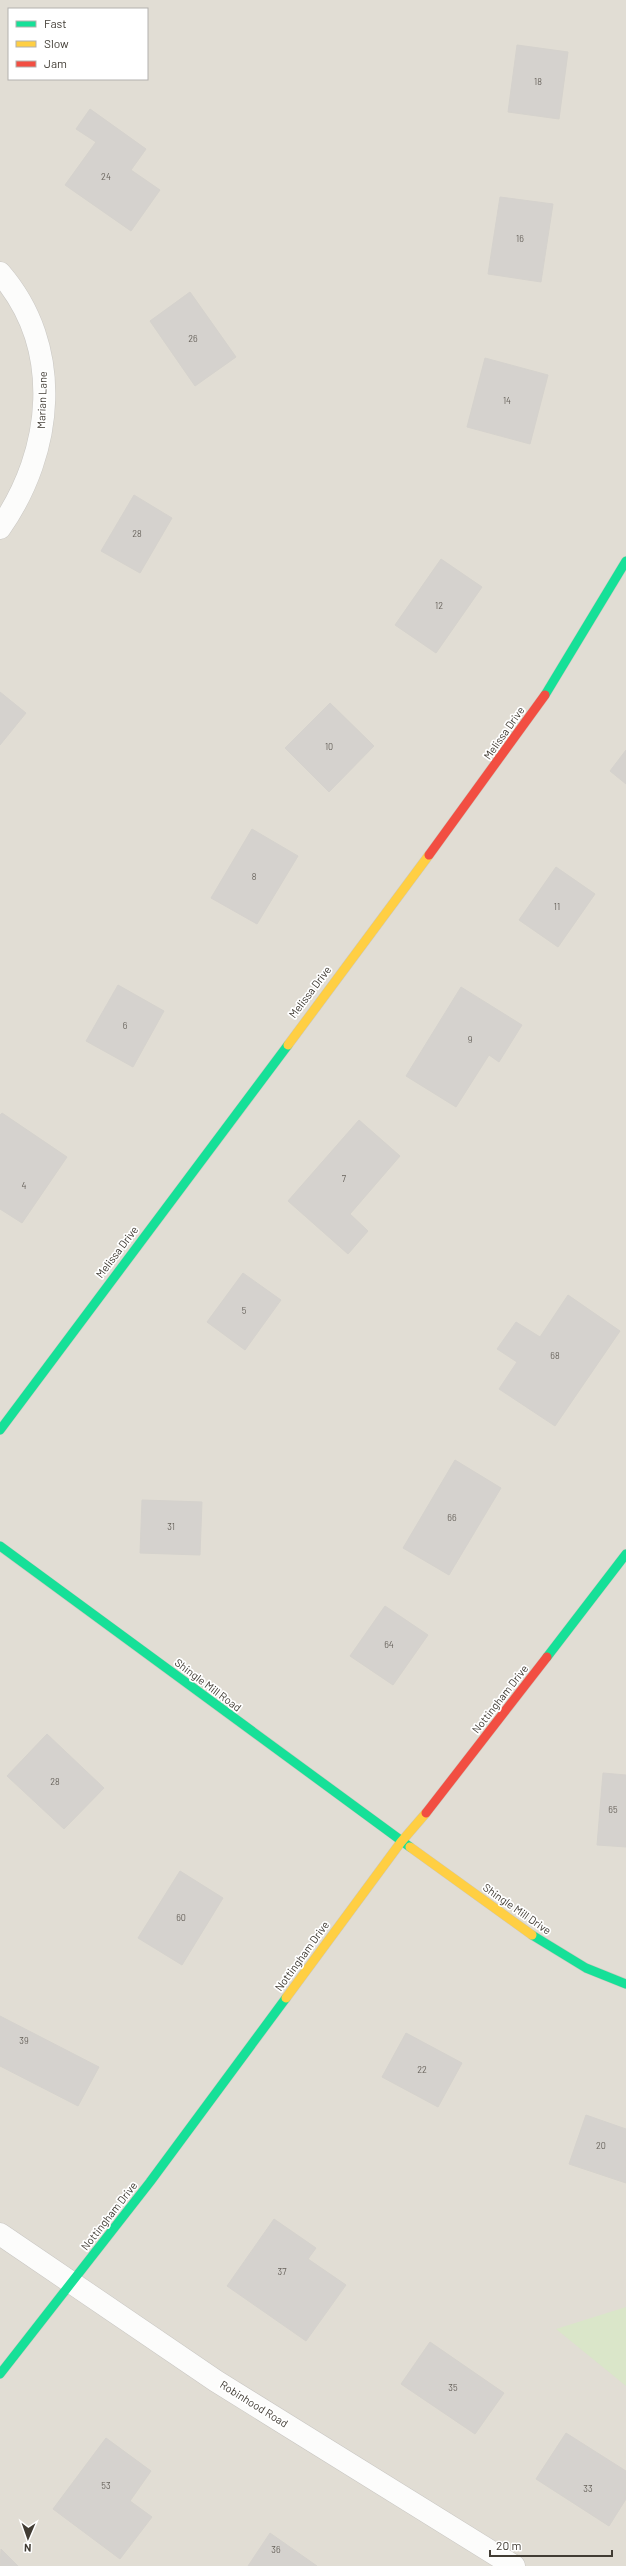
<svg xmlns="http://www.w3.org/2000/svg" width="626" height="2566" viewBox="0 0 626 2566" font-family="Barlow,sans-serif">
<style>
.residential{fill:#e1ddd4;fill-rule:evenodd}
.green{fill:#dae6c9}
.building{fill:#d5d2ce;stroke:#d5d2cd}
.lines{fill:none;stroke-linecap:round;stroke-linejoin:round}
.street-casing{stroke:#c9c7c3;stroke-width:23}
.fast-casing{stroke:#cbc8be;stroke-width:10}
.slow-casing{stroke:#cbc8be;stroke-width:10}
.jam-casing{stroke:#cbc8be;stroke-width:10}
.street{stroke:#fcfcfb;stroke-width:22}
.fast{stroke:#16e098;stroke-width:9}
.slow{stroke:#ffcf43;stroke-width:9}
.jam{stroke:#f24e42;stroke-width:9}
.labels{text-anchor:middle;stroke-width:3.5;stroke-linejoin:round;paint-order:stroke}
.number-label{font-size:9px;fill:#68635c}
.street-label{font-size:11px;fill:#413c34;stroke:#fff}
</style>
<rect width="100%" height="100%" fill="#edebe7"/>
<!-- residential -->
<path class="residential" d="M0,0h626v2566h-626zM9,9h138v70h-138z"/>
<!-- green -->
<path class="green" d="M626,2307v79l-70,-57z"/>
<!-- building -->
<g class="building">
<path d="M517,45l51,7 -9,67 -51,-7z"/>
<path d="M90,109l56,40 -15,21 29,20 -29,41 -66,-46 31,-43 -20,-13z"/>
<path d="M500,197l53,7 -12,78 -53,-8z"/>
<path d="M190,292l46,65 -41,29 -45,-65z"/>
<path d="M485,358l63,17 -18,69 -63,-17z"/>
<path d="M134,495l38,23 -32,55 -39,-22z"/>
<path d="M441,559l41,28 -46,66 -41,-28z"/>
<path d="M0,692l26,21 -26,32z"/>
<path d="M330,703l44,43 -45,46 -44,-44z"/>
<path d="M626,750v34l-16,-13z"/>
<path d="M252,829l46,27 -41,68 -46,-26z"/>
<path d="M556,867l39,27 -37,53 -39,-27z"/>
<path d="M118,985l46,26 -31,56 -47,-26z"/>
<path d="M461,987l61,38 -23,37 -10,-7 -33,52 -50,-31z"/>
<path d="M2,1113l65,44 -45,66 -22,-14v-94z"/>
<path d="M359,1120l41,36 -50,58 18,17 -20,23 -60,-53z"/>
<path d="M243,1273l38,27 -36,50 -38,-28z"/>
<path d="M568,1295l52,36 -65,95 -56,-37 18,-27 -20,-13 19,-27 24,15z"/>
<path d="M455,1460l46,28 -52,87 -46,-27z"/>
<path d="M142,1500l60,2 -2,53 -60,-2z"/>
<path d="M385,1606l43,29 -35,50 -43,-29z"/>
<path d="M47,1734l57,54 -40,41 -57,-53z"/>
<path d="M603,1773l23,2v72l-29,-2z"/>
<path d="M180,1871l43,27 -41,67 -44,-27z"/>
<path d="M0,2016l99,51 -21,39 -78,-40z"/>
<path d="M406,2033l56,30 -24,44 -56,-30z"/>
<path d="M586,2115l40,14v54l-57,-19z"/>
<path d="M274,2219l42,29 -8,11 38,26 -40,56 -79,-55z"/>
<path d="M430,2342l74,51 -29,41 -74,-50z"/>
<path d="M566,2433l60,38v28l-17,27 -73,-47z"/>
<path d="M106,2438l45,33 -21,30 22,16 -32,42 -67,-50z"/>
<path d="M270,2533l47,33h-69z"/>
<path d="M1,2549l17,17h-18z"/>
</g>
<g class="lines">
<defs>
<g id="street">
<path d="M0,273c64,74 54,178 0,255"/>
<path d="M0,2234l216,147 298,185"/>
</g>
<g id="fast">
<path d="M545,695l81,-134"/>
<path d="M0,1430l288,-385"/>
<path d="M0,1546l410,301"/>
<path d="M547,1657l79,-103"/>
<path d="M532,1935l54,33 40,16"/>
<path d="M0,2374l150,-192 136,-184"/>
</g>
<g id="slow">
<path d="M288,1045l141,-190"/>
<path d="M410,1847l122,88"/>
<path d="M286,1998l115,-156 25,-29"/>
</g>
<g id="jam">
<path d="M429,855l116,-160"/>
<path d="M426,1813l121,-156"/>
</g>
</defs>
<!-- street casing -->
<use href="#street" class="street-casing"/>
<!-- fast casing -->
<use href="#fast" class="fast-casing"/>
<!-- slow casing -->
<use href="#slow" class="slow-casing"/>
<!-- jam casing -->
<use href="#jam" class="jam-casing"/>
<!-- street -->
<use href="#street" class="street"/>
<!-- fast -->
<use href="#fast" class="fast"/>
<!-- slow -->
<use href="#slow" class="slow"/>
<!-- jam -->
<use href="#jam" class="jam"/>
</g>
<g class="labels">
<!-- number labels -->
<g class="number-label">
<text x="538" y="85">18</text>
<text x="106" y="180">24</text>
<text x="520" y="242">16</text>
<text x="193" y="342">26</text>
<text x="507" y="404">14</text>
<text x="137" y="537">28</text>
<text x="439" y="609">12</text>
<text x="329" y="750">10</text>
<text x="254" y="880">8</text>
<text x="557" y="910">11</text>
<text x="125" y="1029">6</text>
<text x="470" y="1043">9</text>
<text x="344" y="1182">7</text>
<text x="24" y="1189">4</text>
<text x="244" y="1314">5</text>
<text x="555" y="1359">68</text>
<text x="452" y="1521">66</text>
<text x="171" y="1530">31</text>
<text x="389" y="1648">64</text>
<text x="55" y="1785">28</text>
<text x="613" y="1813">65</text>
<text x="181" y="1921">60</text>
<text x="24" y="2044">39</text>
<text x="422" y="2073">22</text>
<text x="601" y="2149">20</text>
<text x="282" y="2275">37</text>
<text x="453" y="2391">35</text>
<text x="106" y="2489">53</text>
<text x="588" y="2492">33</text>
<text x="276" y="2553">36</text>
</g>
<!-- street labels -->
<g class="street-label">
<text transform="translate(42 400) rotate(-88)" y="4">Marian Lane</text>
<text transform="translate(504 733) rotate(-55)" y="4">Melissa Drive</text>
<text transform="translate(310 992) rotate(-53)" y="4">Melissa Drive</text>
<text transform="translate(117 1252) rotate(-53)" y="4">Melissa Drive</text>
<text transform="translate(208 1685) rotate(37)" y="4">Shingle Mill Road</text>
<text transform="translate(500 1699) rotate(-52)" y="4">Nottingham Drive</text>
<text transform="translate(517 1909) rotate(35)" y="4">Shingle Mill Drive</text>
<text transform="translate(302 1956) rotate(-54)" y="4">Nottingham Drive</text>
<text transform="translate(109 2216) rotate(-52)" y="4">Nottingham Drive</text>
<text transform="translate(254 2404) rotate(32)" y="4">Robinhood Road</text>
</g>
</g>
<!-- legend -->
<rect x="8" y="8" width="140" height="72" fill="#ffffff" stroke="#b3b1ae"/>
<rect x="16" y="21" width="20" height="6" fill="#16e098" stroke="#b3b1ae"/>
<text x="44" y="28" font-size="12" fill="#413c34">Fast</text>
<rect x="16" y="41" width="20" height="6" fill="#ffcf43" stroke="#b3b1ae"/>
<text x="44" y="48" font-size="12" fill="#413c34">Slow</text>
<rect x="16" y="61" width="20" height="6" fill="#f24e42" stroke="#b3b1ae"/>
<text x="44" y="68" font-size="12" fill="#413c34">Jam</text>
<!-- north arrow -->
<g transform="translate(28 2538) rotate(182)" stroke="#ffffff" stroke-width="3" paint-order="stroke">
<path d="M0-3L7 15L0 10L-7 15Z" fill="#413c34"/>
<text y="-6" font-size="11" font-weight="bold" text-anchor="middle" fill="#413c34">N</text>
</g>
<!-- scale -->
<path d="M490 2550v6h122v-6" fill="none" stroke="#413c34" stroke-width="2"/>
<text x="496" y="2550" font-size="12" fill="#413c34" stroke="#ffffff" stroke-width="3" paint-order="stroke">20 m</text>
</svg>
